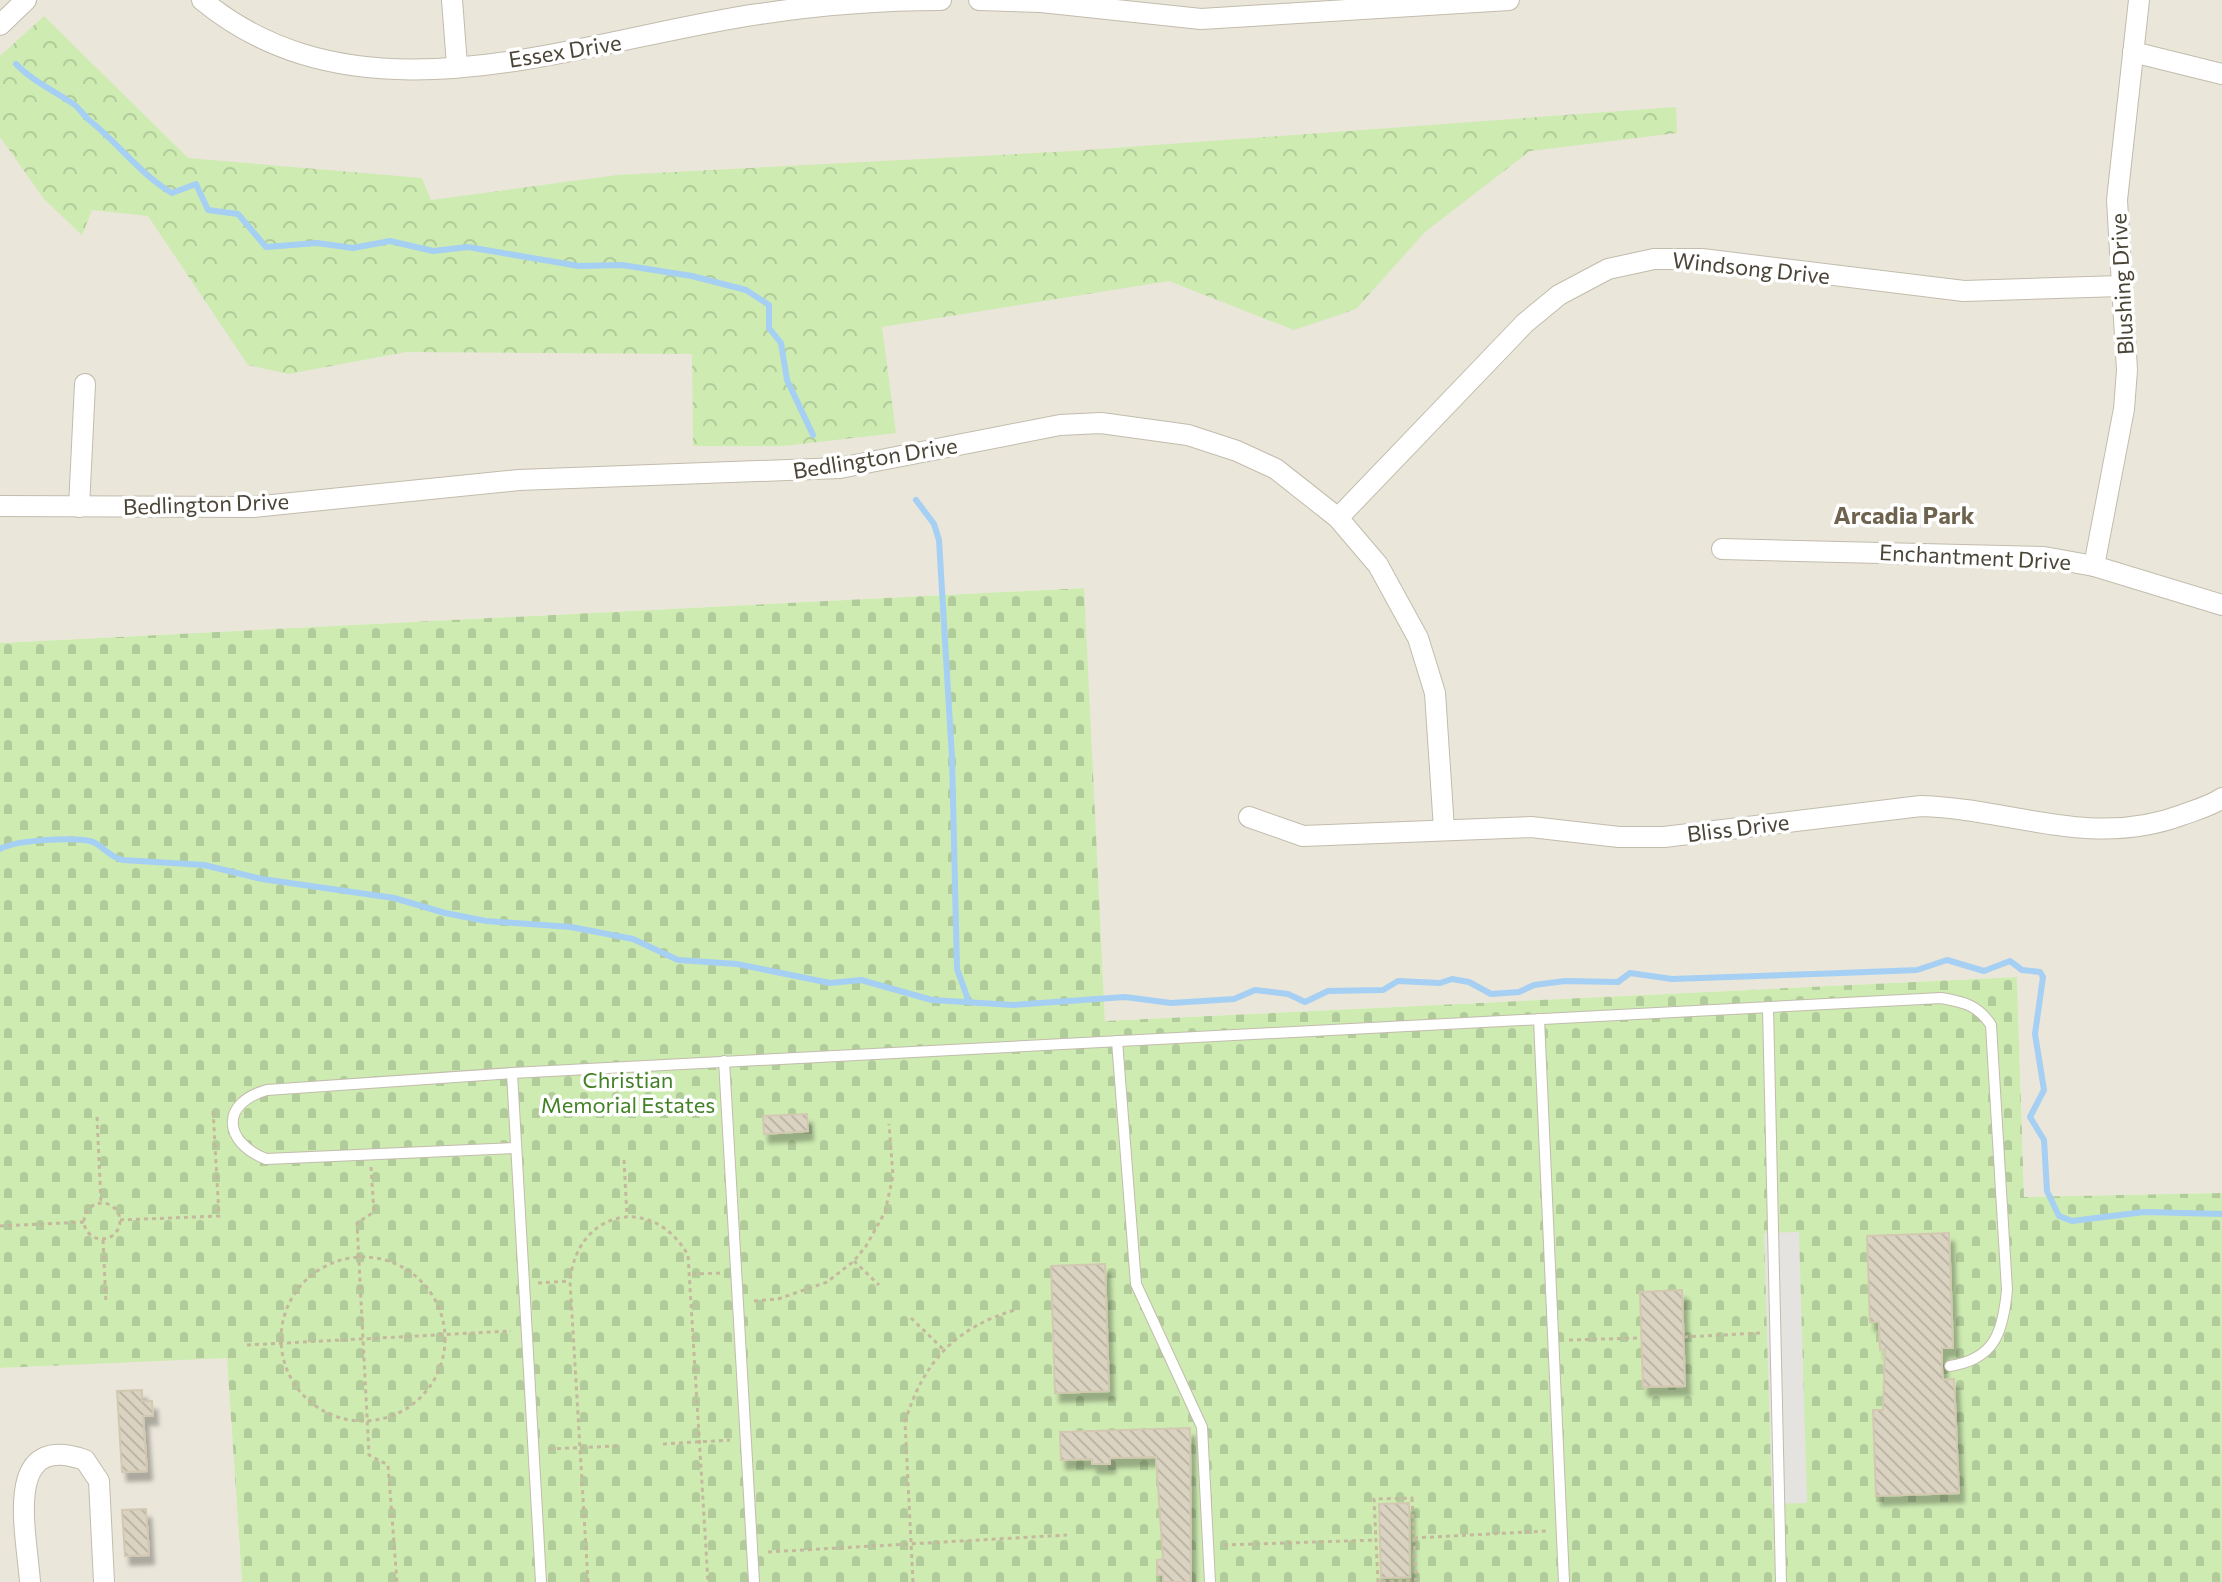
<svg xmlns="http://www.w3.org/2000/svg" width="2222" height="1582" viewBox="0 0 2222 1582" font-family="Commissioner,sans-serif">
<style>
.residential{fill:#eae6d9}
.forest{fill:url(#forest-crowns)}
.cemetery{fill:url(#cemetery-stones)}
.parking{fill:#e5e3df}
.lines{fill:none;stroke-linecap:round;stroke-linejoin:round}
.stream{stroke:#a6cff4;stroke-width:6}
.building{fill:url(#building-back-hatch);stroke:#d3c9b2;stroke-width:2;filter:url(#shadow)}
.service-casing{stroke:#c2bcac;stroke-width:12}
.minor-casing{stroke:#c2bcac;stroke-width:22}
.path{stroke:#c5b99d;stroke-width:3;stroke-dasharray:4 4;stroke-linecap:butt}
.service{stroke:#fff;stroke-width:10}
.minor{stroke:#fff;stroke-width:20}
.labels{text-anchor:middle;stroke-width:7;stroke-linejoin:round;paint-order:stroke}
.street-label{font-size:22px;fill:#4b4538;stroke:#fff}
.park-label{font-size:22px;fill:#438127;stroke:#fff}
.neighbourhood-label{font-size:24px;font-weight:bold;fill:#6e634e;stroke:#fff}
</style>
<defs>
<pattern id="forest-crowns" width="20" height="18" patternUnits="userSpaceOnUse" patternTransform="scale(2)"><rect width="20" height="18" fill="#ceebb2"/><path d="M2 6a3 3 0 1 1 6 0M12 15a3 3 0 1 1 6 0" fill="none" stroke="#b2cb9a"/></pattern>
<pattern id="cemetery-stones" width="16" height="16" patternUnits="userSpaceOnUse" patternTransform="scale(2)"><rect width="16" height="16" fill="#ceebb2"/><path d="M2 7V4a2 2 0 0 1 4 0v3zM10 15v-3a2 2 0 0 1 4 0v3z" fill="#b2cb9a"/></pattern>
<pattern id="building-back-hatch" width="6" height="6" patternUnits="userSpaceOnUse" patternTransform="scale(2)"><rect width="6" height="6" fill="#dbd3c2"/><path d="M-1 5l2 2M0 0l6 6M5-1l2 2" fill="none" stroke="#bdb6a7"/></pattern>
<filter id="shadow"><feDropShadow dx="5" dy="9" stdDeviation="2" flood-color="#0004"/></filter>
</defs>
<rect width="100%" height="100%" fill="#f6f3eb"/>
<!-- residential -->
<g class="residential">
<path d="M0,0h2222v1193l-198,4 -7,-220 -912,44 -22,-433 -1083,55z"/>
<path d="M227,1357l15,225h-242v-214z"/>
</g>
<!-- forest -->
<path class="forest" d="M44,16l144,142 234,20 9,22 186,-25 456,-24 603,-44 1,26 -147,18 -105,81 -69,77 -62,21 -125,-49 -287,46 14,106 -113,13h-90l-1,-92 -286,-2 -118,22 -40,-9 -100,-149 -56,-6 -10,25 -38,-36 -44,-62v-81z"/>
<!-- cemetery -->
<path class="cemetery" d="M1084,588l21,433 912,-44 7,220 198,-4v389h-1980l-15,-224 -227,10v-725z"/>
<!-- parking -->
<path class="parking" d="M1799,1232l8,271 -35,1 -8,-271z"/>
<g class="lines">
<!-- stream -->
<g class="stream">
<path d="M16,64c16,17 37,26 56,39 7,4 11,12 17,17 29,23 51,54 83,73l24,-9 12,26 30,4 28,33 51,-4 36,5 37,-7 43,10 35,-4 111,19 43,-1 70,11 54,14 23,15v23l12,15 6,37 26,55"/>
<path d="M916,500l18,24 5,16 13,218 5,211 12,33"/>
<path d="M0,849c15,-9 72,-12 90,-8 11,2 19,17 33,19l81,5 58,14 132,19 51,15 41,8 85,6 62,12 45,21 59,4 93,19 31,-3 71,20 81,5 112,-8 46,6 63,-4 21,-9 33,4 17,8 23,-11 55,-1 15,-9 42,2 12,-4 17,3 22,12 28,-2 15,-7 31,-4 53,1 12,-9 42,6 170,-6 75,-3 30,-10 37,11 26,-10 12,9 18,2 3,5 -8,57 9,56 -14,27 14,23 3,51 12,25 13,5 72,-9 78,2"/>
</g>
</g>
<!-- building -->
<g class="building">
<path d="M807,1114l1,17 -44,3 -1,-18z"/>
<path d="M1949,1233l4,115h-11v19l1,13 11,-1 5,114 -83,3 -3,-86h10l2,-61 -5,1 -1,-28h-9l-3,-86z"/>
<path d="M1105,1264l4,127 -54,2 -4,-127z"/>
<path d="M1682,1290l3,96 -42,1 -3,-95z"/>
<path d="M142,1390v11h10l1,15h-10l4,55 -25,1 -5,-81z"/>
<path d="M1190,1428l1,154h-28v-7h-6v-15l6,-1 -7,-102 -46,1v6h-18v-5l-31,1 -1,-28z"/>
<path d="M1409,1503l1,74 -29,1 -2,-74z"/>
<path d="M146,1509l3,46 -24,1 -3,-46z"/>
</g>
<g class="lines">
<defs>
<g id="service">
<path d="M1768,1007l13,575"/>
<path d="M1539,1019l25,563"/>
<path d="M1117,1041l19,243 66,143 8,155"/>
<path d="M724,1061l30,521"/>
<path d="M512,1073l-245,17c-47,13 -44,52 -1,69l250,-11"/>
<path d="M541,1582l-29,-509 1429,-75c23,4 37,7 50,27l16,265c-4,42 -12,69 -57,76"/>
</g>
<g id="minor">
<path d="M202,0c160,132 377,40 557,14 60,-9 122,-14 182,-14"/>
<path d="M452,0l5,65"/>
<path d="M979,0l62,2 160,17 308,-19"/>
<path d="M0,25l26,-25"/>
<path d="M2133,52l89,22"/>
<path d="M0,506l253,1 266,-27 321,-12 220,-43 41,-2 87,12 49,16 39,18 62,49 40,47 40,73 17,55 9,136"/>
<path d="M79,507l6,-123"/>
<path d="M1338,518l187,-195 34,-28 49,-26 46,-10h48l262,32 157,-5"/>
<path d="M1722,549l322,8 50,9 128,39"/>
<path d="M2094,566l30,-157 3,-39 -10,-170 22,-200"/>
<path d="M1249,817l54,19 228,-9 88,10h45l257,-31c93,3 170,43 261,9 13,-5 29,-9 40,-17"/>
<path d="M30,1582c-3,-47 -29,-152 55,-122l14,21 5,101"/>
</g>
</defs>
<!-- service casing -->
<use href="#service" class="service-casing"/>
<!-- minor casing -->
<use href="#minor" class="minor-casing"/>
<!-- path -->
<g class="path">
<path d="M97,1117l4,86"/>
<path d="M624,1160l3,56"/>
<path d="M371,1167l3,45 -17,11 12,232 19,10 9,117"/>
<circle cx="102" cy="1221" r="18"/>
<path d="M120,1220l99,-4 -6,-106"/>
<path d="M0,1226l84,-4"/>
<path d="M103,1240l3,63"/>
<circle cx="363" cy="1339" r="82"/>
<path d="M854,1261l25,24"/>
<path d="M692,1274l32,-1"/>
<path d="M538,1283l32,-2"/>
<path d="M754,1301l24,-2 49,-17 27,-21 12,-15 19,-34 8,-36 -4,-52"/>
<path d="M911,1318l32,31"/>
<path d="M1684,1337l76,-4"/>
<path d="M1569,1340l72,-2"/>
<path d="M247,1345l264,-14"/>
<path d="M663,1444l67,-4"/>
<path d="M549,1449l68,-3"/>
<path d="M1412,1498l4,82 -38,2 -4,-83z"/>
<path d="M1414,1538l132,-7"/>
<path d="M1224,1545l152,-5"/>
<path d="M768,1552l299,-17"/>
<path d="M588,1582l-18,-301c7,-71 82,-88 118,-26l20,327"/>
<path d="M913,1582l-8,-160c19,-62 51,-95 113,-113"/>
</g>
<!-- service -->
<use href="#service" class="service"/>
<!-- minor -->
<use href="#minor" class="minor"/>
</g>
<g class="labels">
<!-- street labels -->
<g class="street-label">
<text transform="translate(565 51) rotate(-9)" y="8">Essex Drive</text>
<text transform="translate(1751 268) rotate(6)" y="8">Windsong Drive</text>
<text transform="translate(2122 284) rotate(-93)" y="8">Blushing Drive</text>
<text transform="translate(875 458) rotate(-9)" y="8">Bedlington Drive</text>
<text transform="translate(206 504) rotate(-2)" y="8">Bedlington Drive</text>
<text transform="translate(1975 557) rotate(3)" y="8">Enchantment Drive</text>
<text transform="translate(1738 828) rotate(-7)" y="8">Bliss Drive</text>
</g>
<!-- park labels -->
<g class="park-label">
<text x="628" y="1088">Christian<tspan x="628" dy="25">Memorial Estates</tspan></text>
</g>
<!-- neighbourhood labels -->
<g class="neighbourhood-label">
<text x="1904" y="524">Arcadia Park</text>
</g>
</g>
</svg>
